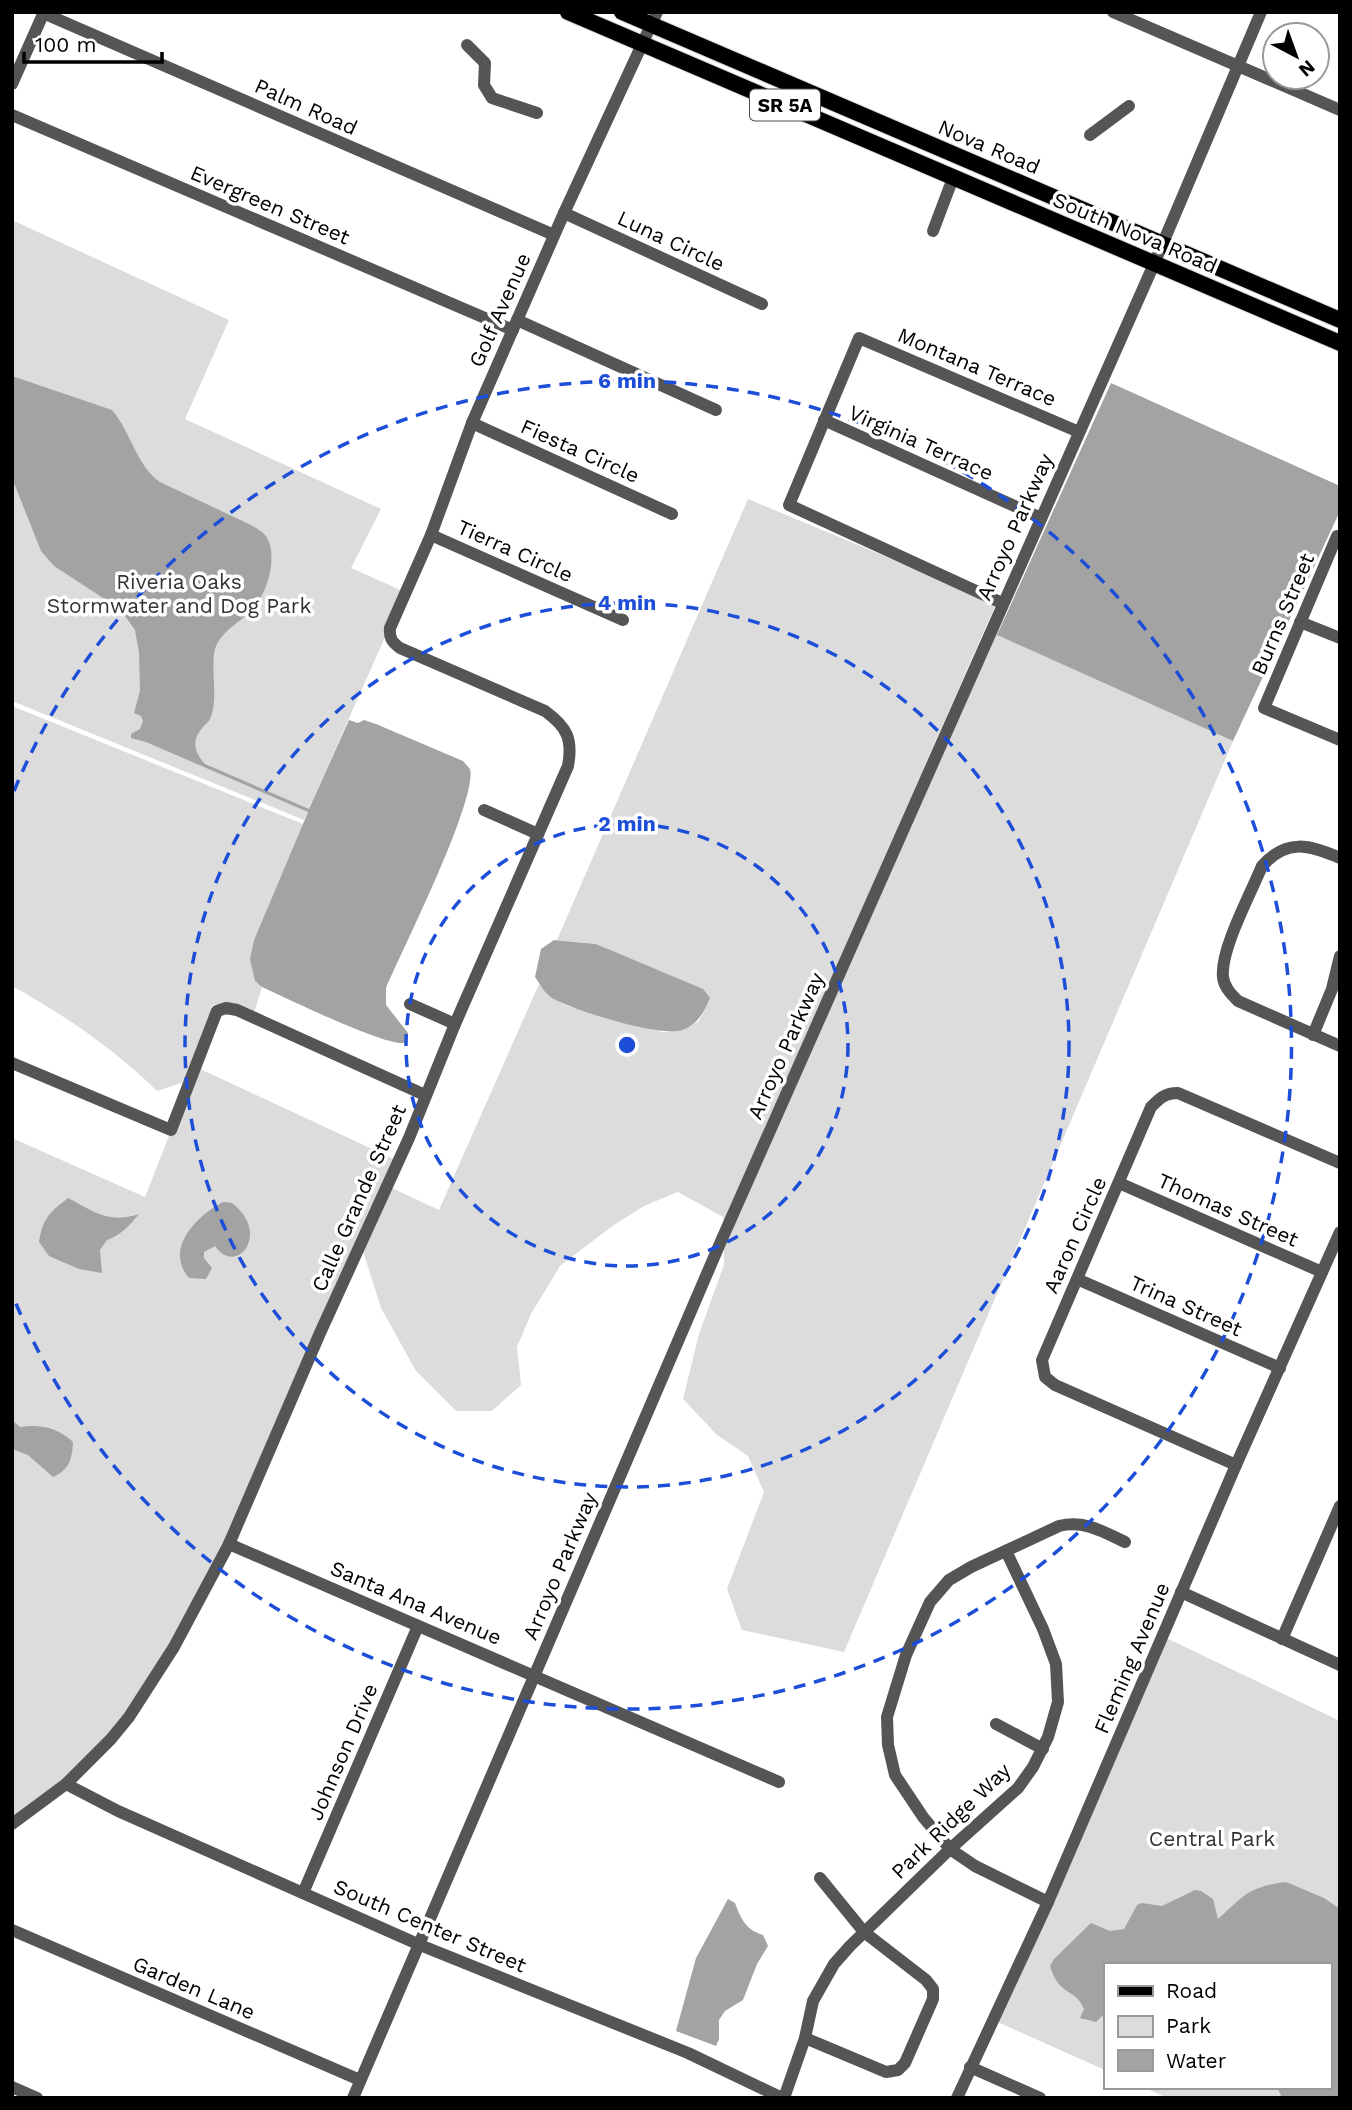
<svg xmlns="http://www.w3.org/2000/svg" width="1352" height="2110" viewBox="0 0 1352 2110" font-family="'Work Sans',sans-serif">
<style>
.green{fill:#dcdcdc}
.water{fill:#a3a3a3}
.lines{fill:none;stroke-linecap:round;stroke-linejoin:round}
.major-casing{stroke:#dbdbdb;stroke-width:18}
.minor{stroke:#555;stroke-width:12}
.major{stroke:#000;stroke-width:16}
.ring{fill:none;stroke:#1d4ed8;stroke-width:3.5;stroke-dasharray:12 9}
.labels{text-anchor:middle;stroke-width:7;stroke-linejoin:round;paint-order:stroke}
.shield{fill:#fff;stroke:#4c4c4c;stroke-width:2}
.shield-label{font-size:19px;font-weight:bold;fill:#000}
.street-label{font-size:21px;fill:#000;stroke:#fff}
.park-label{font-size:21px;fill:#333;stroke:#fff}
.centre{fill:#1d4ed8;stroke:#fff;stroke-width:3.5}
.ring-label{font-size:21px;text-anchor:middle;font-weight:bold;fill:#1d4ed8;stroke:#fff;stroke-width:7;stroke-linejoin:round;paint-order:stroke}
</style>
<rect width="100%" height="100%" fill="#fff"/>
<!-- green -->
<g class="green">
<path d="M12,220l217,100 -44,99 196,90 -30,59 54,24 -101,228 -292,-119z"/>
<path d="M748,499l170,71 77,36 -271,616 -1,-5 -45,-25 -34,14 -33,21 -51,39 -29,48 -14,33 4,38 -29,26h-36l-40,-40 -35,-63 -18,-57 29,-63 47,22 100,-226 10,12 18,10 95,26 20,-1 17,-10 11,-23 -113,-54 -40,-4z"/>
<path d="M1008,607l-11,28 236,106 -389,911 -102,-22 -15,-41 37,-97 -16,-36 -31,-21 -34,-36 16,-65 25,-69v-18z"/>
<path d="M12,706l291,118 -49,116 1,41 7,6 -8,26 -39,-9 -4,3 1,3 -28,72 -27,9c-44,-43 -91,-75 -145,-105z"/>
<path d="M196,1067l202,94 -169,383 -100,173 -63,67 -54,39v-685l133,59z"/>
<path d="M1162,1636l178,85v377h-173l-24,-11h186v-122h-224v105l-112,-50z"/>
</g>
<!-- water -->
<g class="water">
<path d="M12,376l100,34c19,22 24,55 48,72l93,44c4,3 10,6 13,10 13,20 1,59 -15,75 -12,12 -30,20 -36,38 -5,17 4,51 -5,70 -2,4 -7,7 -10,12 -9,12 -4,23 5,33l104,45 40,-89 9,3 6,-3 12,4 87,37 7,8c8,30 -68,182 -84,219v17l22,28v6l-4,4c-19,3 -118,-45 -142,-56l-7,-6 -5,-22 4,-19 54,-128 -162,-70 -15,-4v-4l9,-5 3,-8 -2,-5 -7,-3 6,-22 -1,-39 -4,-22 -15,-21 -66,-43 -13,-15 -29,-73z"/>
<path d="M1111,383l229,103v25l-107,230 -236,-106z"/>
<path d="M554,940l42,4 107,45 7,9c-6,14 -12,26 -27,32 -21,8 -111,-20 -131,-32 -7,-4 -12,-14 -17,-21l6,-28z"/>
<path d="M68,1198c27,14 40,26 71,16 -9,11 -18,21 -32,26l-7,10 2,23 -23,-4 -30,-13 -10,-14c4,-24 10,-29 29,-44z"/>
<path d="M223,1202l9,1c40,31 4,74 -17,43l-11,6v6l8,10 -6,11 -17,-1c-25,-29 7,-62 34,-76z"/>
<path d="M12,1420l8,7c21,-3 38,1 53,15 -1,18 -4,28 -20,35l-25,-22 -16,-6z"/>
<path d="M1286,1882l38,16 16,11v189h-58l-5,-11h52v-122h-224v48l-9,9 -16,-4 4,-9c-9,-22 -25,-12 -34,-43l4,-7 37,-36 19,8 14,-2 13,-24 5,-2 20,3 33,-16 6,1 12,8 5,20c27,-24 30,-32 68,-37z"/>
<path d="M728,1899l7,4c6,16 11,27 28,32l5,11 -11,18 -14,36 -18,11 -6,9v19l-3,7 -40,-15 20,-73z"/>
</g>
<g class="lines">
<defs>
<g id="major">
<path d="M568,12l772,331"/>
<path d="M622,12l718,308"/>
</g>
</defs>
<!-- major casing -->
<use href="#major" class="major-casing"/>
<!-- minor -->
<g class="minor">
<path d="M1113,12l227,98"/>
<path d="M43,13l511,222"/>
<path d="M467,45l18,18 -1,22 8,13 45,15"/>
<path d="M12,84l32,-72"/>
<path d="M12,115l501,215"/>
<path d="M1090,135l39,-29"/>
<path d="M564,213l198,91"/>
<path d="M933,231l20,-53"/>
<path d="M517,320l199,90"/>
<path d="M824,420l217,98"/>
<path d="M472,423l200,91"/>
<path d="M431,535l192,85"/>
<path d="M1340,537l-3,-1 -73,172 76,32"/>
<path d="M1002,603l-213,-98 70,-167 220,94"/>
<path d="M1300,622l40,16"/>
<path d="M484,810l54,24"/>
<path d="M1340,858c-31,-13 -53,-20 -78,8 -11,27 -42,84 -39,111 1,10 8,17 15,24l102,45"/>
<path d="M410,1004l45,20"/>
<path d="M1313,1035l19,-46 8,-33"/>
<path d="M12,1063l159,67 46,-119 9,-3 11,2 188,85"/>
<path d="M1119,1183l203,89"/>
<path d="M1077,1279l203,89"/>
<path d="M1236,1465l-181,-80 -10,-8 -3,-17 109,-253c9,-9 14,-14 27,-14l162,70"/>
<path d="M229,1544l550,238"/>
<path d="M1181,1592l159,73"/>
<path d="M1282,1639l58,-133"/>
<path d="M996,1724l47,25"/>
<path d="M66,1784l52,27 302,134 268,108 94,45"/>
<path d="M12,1824l54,-40 45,-45 18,-22 45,-70 55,-103 91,-211 89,-195 46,-114 113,-258c5,-27 -1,-39 -23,-55l-145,-63c-8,-6 -11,-10 -10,-20l41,-93 41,-112 92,-210 93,-201"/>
<path d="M303,1893l115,-267"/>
<path d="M1048,1902l-73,-36 -25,-17 -27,-32 -28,-42 -7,-30 -1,-28 19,-62 24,-53 19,-22 22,-13 88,-41c25,-6 43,5 66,16"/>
<path d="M12,1930l348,150"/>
<path d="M805,2038l81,34 12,-2 7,-7 28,-64v-10l-7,-9 -62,-48 -44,-54"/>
<path d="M970,2067l70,31"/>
<path d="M12,2087l25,11"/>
<path d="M353,2098l365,-850 436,-984 107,-252"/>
<path d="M784,2098l21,-60 8,-37 21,-37 16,-18 100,-97 68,-61 15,-21 15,-30 10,-35 -2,-38 -13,-35 -37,-78"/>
<path d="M957,2098l91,-196 188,-437 104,-233"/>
</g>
<!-- major -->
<use href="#major" class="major"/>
</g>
<!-- distance rings -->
<g class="ring">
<circle cx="627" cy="1045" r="221"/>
<circle cx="627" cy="1045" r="442"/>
<path d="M14 791A664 664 0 1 1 14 1299"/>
</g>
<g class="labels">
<!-- shield labels -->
<rect class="shield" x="750" y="89.5" width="70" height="31" rx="5"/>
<g class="shield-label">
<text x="785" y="112">SR 5A</text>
</g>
<!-- street labels -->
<g class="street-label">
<text transform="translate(306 107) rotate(24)" y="7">Palm Road</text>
<text transform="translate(989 147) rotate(23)" y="7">Nova Road</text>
<text transform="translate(270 205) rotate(23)" y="7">Evergreen Street</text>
<text transform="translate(1135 233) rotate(23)" y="7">South Nova Road</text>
<text transform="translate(671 241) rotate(25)" y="7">Luna Circle</text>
<text transform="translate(500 310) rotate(-66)" y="7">Golf Avenue</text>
<text transform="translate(977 367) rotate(23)" y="7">Montana Terrace</text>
<text transform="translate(921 443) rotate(24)" y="7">Virginia Terrace</text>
<text transform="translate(580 451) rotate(24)" y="7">Fiesta Circle</text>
<text transform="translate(1015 527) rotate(-66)" y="7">Arroyo Parkway</text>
<text transform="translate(515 551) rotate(24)" y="7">Tierra Circle</text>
<text transform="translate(1283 614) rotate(-67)" y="7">Burns Street</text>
<text transform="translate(786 1046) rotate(-66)" y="7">Arroyo Parkway</text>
<text transform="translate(359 1198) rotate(-66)" y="7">Calle Grande Street</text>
<text transform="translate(1228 1210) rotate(24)" y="7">Thomas Street</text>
<text transform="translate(1075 1235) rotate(-66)" y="7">Aaron Circle</text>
<text transform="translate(1186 1306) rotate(24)" y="7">Trina Street</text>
<text transform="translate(560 1566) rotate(-67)" y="7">Arroyo Parkway</text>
<text transform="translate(416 1603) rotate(23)" y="7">Santa Ana Avenue</text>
<text transform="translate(1132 1658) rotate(-67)" y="7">Fleming Avenue</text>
<text transform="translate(343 1752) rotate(-67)" y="7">Johnson Drive</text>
<text transform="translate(951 1821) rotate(-44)" y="7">Park Ridge Way</text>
<text transform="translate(430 1926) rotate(23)" y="7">South Center Street</text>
<text transform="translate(194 1988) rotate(23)" y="7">Garden Lane</text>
</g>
<!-- park labels -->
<g class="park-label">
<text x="179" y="589">Riveria Oaks<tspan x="179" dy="24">Stormwater and Dog Park</tspan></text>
<text x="1212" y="1846">Central Park</text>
</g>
</g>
<circle cx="627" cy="1045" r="10" class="centre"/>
<g class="ring-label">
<text x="627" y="388">6 min</text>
<text x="627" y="610">4 min</text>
<text x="627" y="831">2 min</text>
</g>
<!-- border -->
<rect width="1352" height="2110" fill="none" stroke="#000000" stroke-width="28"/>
<!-- legend -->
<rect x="1104" y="1963" width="228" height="126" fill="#ffffff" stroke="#999999" stroke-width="2"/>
<rect x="1118" y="1986" width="35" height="10" fill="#000000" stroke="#999999" stroke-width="2"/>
<text x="1166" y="1998" font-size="21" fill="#000000">Road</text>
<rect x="1118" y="2016" width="35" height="21" fill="#dcdcdc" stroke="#999999" stroke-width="2"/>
<text x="1166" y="2033" font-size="21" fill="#000000">Park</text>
<rect x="1118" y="2050" width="35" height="21" fill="#a3a3a3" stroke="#999999" stroke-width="2"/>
<text x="1166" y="2068" font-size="21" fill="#000000">Water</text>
<!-- north arrow -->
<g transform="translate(1296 56) rotate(139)"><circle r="33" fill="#ffffff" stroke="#999999" stroke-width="2"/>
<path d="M0-5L12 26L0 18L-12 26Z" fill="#000000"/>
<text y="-10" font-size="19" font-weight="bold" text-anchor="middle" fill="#000000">N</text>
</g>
<!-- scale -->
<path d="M24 52v10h138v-10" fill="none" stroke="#000000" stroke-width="3.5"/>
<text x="35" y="52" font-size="21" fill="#000000" stroke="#ffffff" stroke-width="5" paint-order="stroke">100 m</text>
</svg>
